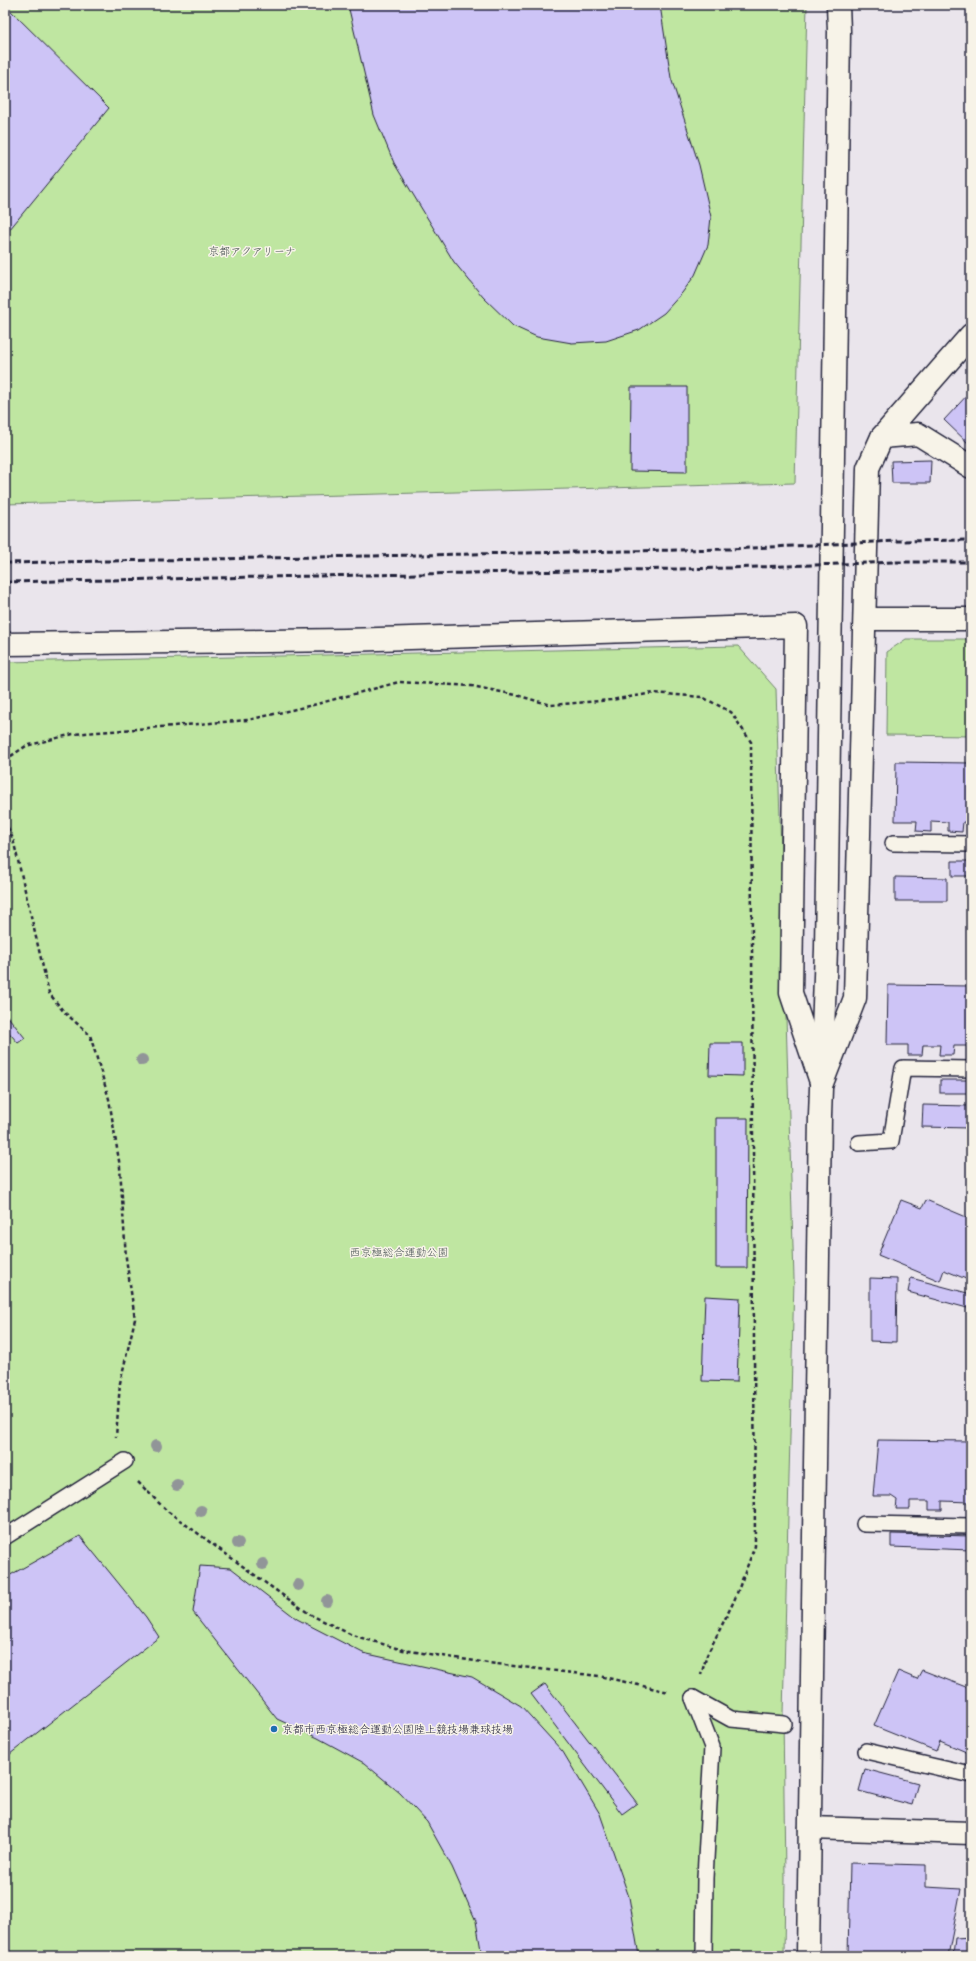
<svg xmlns="http://www.w3.org/2000/svg" width="976" height="1961" viewBox="0 0 976 1961" font-family="Mali,'Klee One',sans-serif">
<style>
.green{fill:#bfe6a1;stroke:#70846e}
.building{fill:#cdc4f6;stroke:#22223b}
.lines{fill:none;stroke-linecap:round;stroke-linejoin:round}
.lane-casing{stroke:#22223b;stroke-width:18}
.street-casing{stroke:#22223b;stroke-width:25}
.secondary-casing{stroke:#22223b;stroke-width:25}
.path{stroke:#22223b;stroke-width:2.5;stroke-dasharray:4 3;stroke-linecap:butt}
.lane{stroke:#f7f3e8;stroke-width:15}
.street{stroke:#f7f3e8;stroke-width:22}
.secondary{stroke:#f7f3e8;stroke-width:22}
.rail{stroke:#22223b;stroke-width:3;stroke-dasharray:6 3;stroke-linecap:butt}
.tree{fill:#919598}
.poi-dot{fill:#1f6fb2;stroke:#f7f3e8;stroke-width:1.5}
.labels{text-anchor:middle;stroke-width:3;stroke-linejoin:round;paint-order:stroke}
.park-label{font-size:11px;fill:#495354;stroke:#f7f3e8}
.poi-label{font-size:11px;fill:#22223b;stroke:#f7f3e8;text-anchor:start}
</style>
<rect width="100%" height="100%" fill="#eae5ec"/>
<filter id="ink" filterUnits="userSpaceOnUse"><feTurbulence type="fractalNoise" baseFrequency=".025" numOctaves="2"/><feDisplacementMap in="SourceGraphic" scale="8" xChannelSelector="R" yChannelSelector="G"/><feConvolveMatrix kernelMatrix="1 2 1 2 8 2 1 2 1" color-interpolation-filters="sRGB"/></filter>
<g filter="url(#ink)">
<!-- green -->
<g class="green">
<path d="M5,5h802l-12,478 -790,21z"/>
<path d="M906,639h65v97l-85,-1 1,-83z"/>
<path d="M738,646l38,43 18,590 -11,435 2,164 -1,78h-779v-1294z"/>
</g>
<!-- building -->
<g class="building">
<path d="M5,5l104,103 -104,127z"/>
<path d="M348,5h312l11,73 28,87 12,52 -3,28 -13,30 -13,18 -18,20 -25,17 -33,11 -34,2 -35,-6 -24,-11 -30,-29 -29,-35 -60,-99 -20,-48z"/>
<path d="M631,387h56v85l-57,-1z"/>
<path d="M971,391v55l-27,-26z"/>
<path d="M931,460l-1,23h-38l-1,-22z"/>
<path d="M896,762l75,1v59h-8l-1,10 -14,-1v-9l-17,-1v11l-15,-1 1,-10h-22z"/>
<rect x="952" y="861" width="19" height="15"/>
<path d="M895,877l52,1v23h-52z"/>
<path d="M888,985l83,1v60h-17l-1,9h-14l1,-10h-17l-1,10h-14v-10h-21z"/>
<path d="M5,1013l20,25 -7,5 -13,-15z"/>
<path d="M710,1043h33v33l-34,-1z"/>
<rect x="940" y="1080" width="31" height="13"/>
<path d="M923,1105l47,1v22l-48,-1z"/>
<path d="M716,1118h32l-1,150h-31z"/>
<path d="M901,1200l21,8 4,-8 45,19v62l-27,-11 -4,11 -62,-26z"/>
<path d="M870,1278l27,1 -1,63 -26,-1z"/>
<path d="M911,1278l60,16v15l-63,-17z"/>
<path d="M705,1296l35,2 -3,84 -35,-1z"/>
<path d="M878,1440l93,1v61l-29,-1v9h-13v-9h-19v8h-14l1,-9 -6,-4h-18z"/>
<path d="M891,1534l80,2v14l-80,-3z"/>
<path d="M80,1536l66,81 13,20 -154,121v-180z"/>
<path d="M200,1566l31,2 66,51 66,34 109,24 49,29 42,46 37,62 29,83 10,59h-157l-6,-35 -24,-54 -25,-45 -27,-29 -36,-30 -46,-25 -41,-19 -84,-107z"/>
<path d="M922,1670l49,19v65l-31,-13 -4,10 -62,-25 24,-55 19,8z"/>
<path d="M545,1684l92,119 -15,11 -91,-120z"/>
<path d="M865,1769l53,14 -6,22 -53,-14z"/>
<path d="M850,1863l76,2v22l35,2 -13,67h-100z"/>
<path d="M971,1937v19h-18l2,-18z"/>
</g>
<g class="lines">
<defs>
<g id="lane">
<path d="M893,843l78,1"/>
<path d="M859,1143l32,-2 12,-73 68,1"/>
<path d="M864,1524l107,2"/>
<path d="M5,1537l120,-76"/>
<path d="M693,1698l19,49 -7,131 -1,78"/>
<path d="M693,1698l38,21 53,5"/>
<path d="M866,1751l105,24"/>
</g>
<g id="street">
<path d="M882,437l36,-3 53,33"/>
<path d="M865,619h106"/>
<path d="M5,644l341,-4 450,-14 -5,367 30,89"/>
<path d="M822,1083l33,-85 13,-530 14,-31 89,-102"/>
<path d="M810,1828l161,5"/>
</g>
<path id="secondary" d="M808,1956l12,-840 6,-167 13,-918 -1,-26"/>
</defs>
<!-- lane casing -->
<use href="#lane" class="lane-casing"/>
<!-- street casing -->
<use href="#street" class="street-casing"/>
<!-- secondary casing -->
<use href="#secondary" class="secondary-casing"/>
<!-- path -->
<g class="path">
<path d="M5,760l21,-14 47,-12 175,-14 65,-15 86,-23 73,4 44,9 35,10 60,-5 43,-7 48,4 29,15 20,30 4,804 -21,55 -27,54 -6,20"/>
<path d="M5,821l8,18 36,154 15,19 26,23 19,64 11,68 6,91 9,61 -15,64 -4,54"/>
<path d="M138,1482l28,28 101,74 44,31 41,20 51,15 85,13 111,13 70,16"/>
</g>
<!-- lane -->
<use href="#lane" class="lane"/>
<!-- street -->
<use href="#street" class="street"/>
<!-- secondary -->
<use href="#secondary" class="secondary"/>
<!-- rail -->
<g class="rail">
<path d="M5,563l725,-14 166,-8 75,-1"/>
<path d="M5,582l724,-14 167,-6h75"/>
</g>
</g>
<!-- trees -->
<g class="tree">
<circle cx="142" cy="1060" r="6"/>
<circle cx="156" cy="1446" r="6"/>
<circle cx="177" cy="1485" r="6"/>
<circle cx="201" cy="1511" r="6"/>
<circle cx="238" cy="1543" r="6"/>
<circle cx="263" cy="1564" r="6"/>
<circle cx="298" cy="1585" r="6"/>
<circle cx="327" cy="1601" r="6"/>
</g>
</g>
<!-- markers -->
<circle class="poi-dot" cx="274" cy="1729" r="4"/>
<g class="labels">
<!-- park labels -->
<g class="park-label">
<text x="252" y="255">京都アクアリーナ</text>
<text x="399" y="1256">西京極総合運動公園</text>
</g>
<!-- poi labels -->
<g class="poi-label">
<text x="282" y="1733">京都市西京極総合運動公園陸上競技場兼球技場</text>
</g>
</g>
<!-- margin -->
<rect width="976" height="1961" fill="none" stroke="#f7f3e8" stroke-width="20"/>
<rect x="10" y="10" width="956" height="1941" fill="none" stroke="#22223b" stroke-width="1.5" filter="url(#ink)"/>
</svg>
